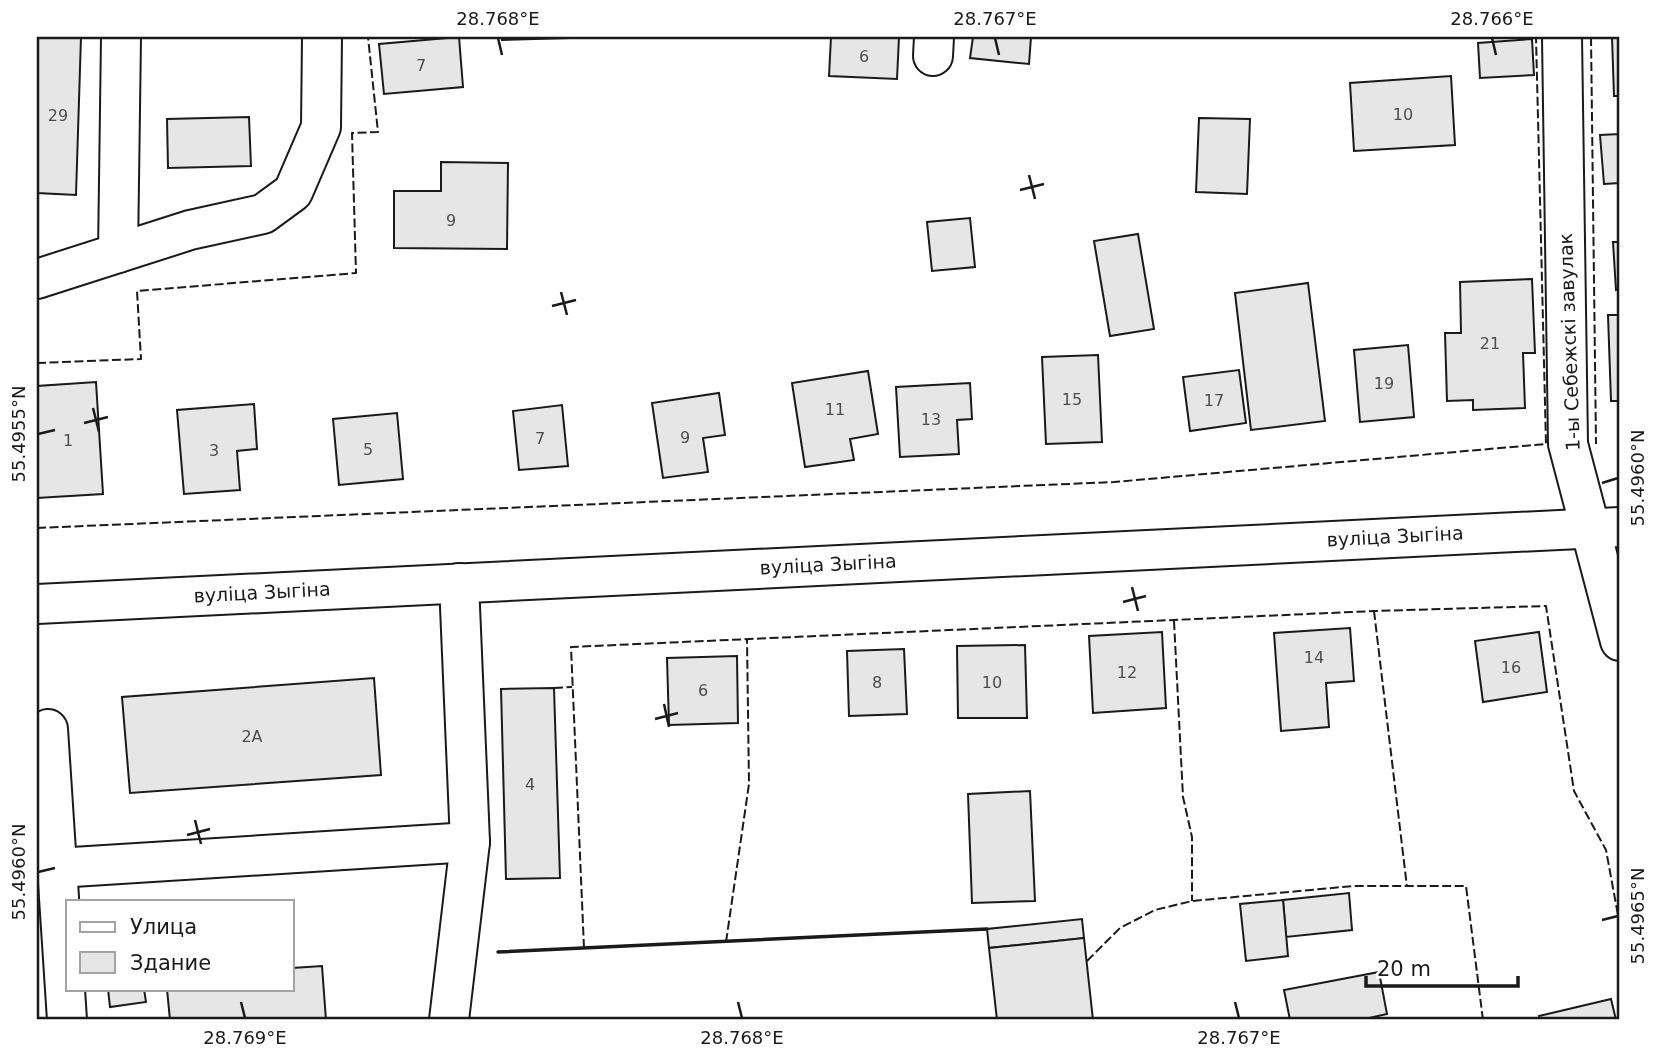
<svg xmlns="http://www.w3.org/2000/svg" width="1657" height="1057" viewBox="0 0 1657 1057" font-family="'DejaVu Sans',sans-serif">
<style>
.building{fill:#e6e6e6;stroke:#1a1a1a;stroke-width:2}
.lines{fill:none;stroke-linecap:round;stroke-linejoin:round}
.minor-casing{stroke:#1a1a1a;stroke-width:42}
.minor{stroke:#fff;stroke-width:38}
.fence{stroke:#1a1a1a;stroke-width:2;stroke-dasharray:9 3.5;stroke-linecap:butt}
.wall{stroke:#1a1a1a;stroke-width:3.5}
.ticks{fill:none;stroke:#1a1a1a;stroke-width:2.5}
.labels{text-anchor:middle;stroke-width:5;stroke-linejoin:round;paint-order:stroke}
.number-label{font-size:16px;fill:#4d4d4d}
.street-label{font-size:19px;fill:#1a1a1a;stroke:#fff}
.neatline{fill:none;stroke:#1a1a1a;stroke-width:2.5}
.ticks-label{font-size:18px;text-anchor:middle;fill:#1a1a1a}
</style>
<rect width="100%" height="100%" fill="#fff"/>
<!-- building -->
<g class="building">
<path d="M37,37h44l-5,158 -39,-2z"/>
<path d="M459,37l4,50 -79,7 -5,-50z"/>
<path d="M502,37h104l-104,3z"/>
<path d="M831,37h68l-2,42 -68,-3z"/>
<path d="M973,37h58l-2,27 -59,-6z"/>
<path d="M1612,37h8v59h-6z"/>
<path d="M1532,39l2,36 -54,3 -2,-35z"/>
<path d="M1451,76l4,69 -101,6 -4,-68z"/>
<path d="M249,117l2,49 -83,2 -1,-49z"/>
<path d="M1199,118l51,1 -3,75 -51,-2z"/>
<path d="M1620,134v49l-16,1 -4,-49z"/>
<path d="M441,162l67,1 -1,86 -113,-1v-57h47z"/>
<path d="M970,218l5,49 -43,4 -5,-49z"/>
<path d="M1138,234l16,95 -44,7 -16,-95z"/>
<path d="M1613,242h7v47l-4,1z"/>
<path d="M1532,279l3,74h-12l2,55 -52,2v-10l-26,1 -2,-68h16l-1,-51z"/>
<path d="M1308,283l17,138 -74,9 -16,-137z"/>
<path d="M1608,315h12v86h-9z"/>
<path d="M1408,345l6,72 -54,5 -6,-72z"/>
<path d="M1098,355l4,87 -56,2 -4,-87z"/>
<path d="M1239,370l7,53 -56,8 -7,-54z"/>
<path d="M868,371l10,63 -28,5 4,21 -49,7 -13,-84z"/>
<path d="M96,382l7,112 -66,4v-112z"/>
<path d="M970,383l2,36 -15,1 2,34 -59,3 -4,-70z"/>
<path d="M719,393l6,42 -22,3 5,34 -45,6 -11,-75z"/>
<path d="M254,404l3,45 -20,2 3,39 -56,4 -7,-84z"/>
<path d="M562,405l6,61 -49,4 -6,-59z"/>
<path d="M397,413l6,66 -64,6 -6,-66z"/>
<path d="M1350,628l4,53 -28,2 3,44 -48,4 -7,-98z"/>
<path d="M1162,632l4,76 -73,5 -4,-77z"/>
<path d="M1539,632l8,60 -64,10 -8,-61z"/>
<path d="M1025,645l2,73h-69l-1,-72z"/>
<path d="M904,649l3,65 -58,2 -2,-65z"/>
<path d="M737,656l1,67 -69,2 -2,-67z"/>
<path d="M374,678l7,97 -251,18 -8,-96z"/>
<path d="M554,688l6,190 -54,1 -5,-190z"/>
<path d="M1030,791l5,110 -63,2 -4,-109z"/>
<path d="M1349,893l3,37 -66,7 -3,-37z"/>
<path d="M1283,900l5,56 -42,5 -6,-57z"/>
<path d="M1082,919l2,19 -95,10 -2,-19z"/>
<path d="M1084,938l9,82h-96l-8,-72z"/>
<path d="M322,966l4,54h-156l-3,-31h125v-21z"/>
<path d="M1379,972l8,42 -27,6h-70l-6,-30z"/>
<path d="M108,989h36l2,13 -36,5z"/>
<path d="M1611,999l5,21h-76l-1,-4z"/>
</g>
<g class="lines">
<defs>
<g id="minor">
<path d="M1562,37l6,407 52,197"/>
<path d="M933,56l1,-19"/>
<path d="M118,253l3,-216"/>
<path d="M37,279l153,-49 73,-16 30,-22 28,-65 1,-90"/>
<path d="M37,604l1583,-77"/>
<path d="M48,729l19,291"/>
<path d="M57,868l413,-26"/>
<path d="M449,1020l21,-178 -11,-259"/>
</g>
</defs>
<!-- minor casing -->
<use href="#minor" class="minor-casing"/>
<!-- minor -->
<use href="#minor" class="minor"/>
<!-- fence -->
<g class="fence">
<path d="M1591,37l5,407"/>
<path d="M37,363l104,-4 -4,-68 219,-18 -4,-140 26,-1 -10,-95"/>
<path d="M37,528l1077,-46 432,-38 -10,-407"/>
<path d="M1374,611l33,276"/>
<path d="M1174,621l9,176 9,40v64"/>
<path d="M554,688l18,-1"/>
<path d="M726,942l23,-158 -2,-145"/>
<path d="M584,948l-13,-301 803,-36 172,-5 28,185 32,59 14,76"/>
<path d="M1087,961l33,-33 35,-18 37,-9 161,-15h113l17,134"/>
</g>
<!-- wall -->
<path class="wall" d="M498,952l489,-23"/>
</g>
<!-- ticks -->
<path class="ticks" d="M498,38l4,17M995,38l4,17M1492,38l4,17M1029,175l6,24M1020,190l24,-6M561,292l6,23M552,306l24,-6M93,408l6,24M84,423l24,-6M38,434l17,-4M1602,483l16,-5M1132,587l6,24M1123,602l23,-6M664,704l5,23M655,719l23,-6M195,820l6,24M187,835l23,-6M38,872l17,-4M1602,920l16,-4M241,1002l4,16M738,1002l4,16M1235,1002l4,16"/>
<g class="labels">
<!-- number labels -->
<g class="number-label">
<text x="864" y="62">6</text>
<text x="421" y="71">7</text>
<text x="1403" y="120">10</text>
<text x="58" y="121">29</text>
<text x="451" y="226">9</text>
<text x="1490" y="349">21</text>
<text x="1384" y="389">19</text>
<text x="1072" y="405">15</text>
<text x="1214" y="406">17</text>
<text x="835" y="415">11</text>
<text x="931" y="425">13</text>
<text x="685" y="443">9</text>
<text x="540" y="444">7</text>
<text x="68" y="446">1</text>
<text x="368" y="455">5</text>
<text x="214" y="456">3</text>
<text x="1314" y="663">14</text>
<text x="1511" y="673">16</text>
<text x="1127" y="678">12</text>
<text x="877" y="688">8</text>
<text x="992" y="688">10</text>
<text x="703" y="696">6</text>
<text x="252" y="742">2А</text>
<text x="530" y="790">4</text>
</g>
<!-- street labels -->
<g class="street-label">
<text transform="translate(1569 342) rotate(-92)" y="7">1-ы Себежскі завулак</text>
<text transform="translate(1395 536) rotate(-3)" y="7">вуліца Зыгіна</text>
<text transform="translate(828 564) rotate(-3)" y="7">вуліца Зыгіна</text>
<text transform="translate(262 592) rotate(-3)" y="7">вуліца Зыгіна</text>
</g>
</g>
<!-- border -->
<rect width="1657" height="1057" fill="none" stroke="#ffffff" stroke-width="77"/>
<!-- legend -->
<rect x="66" y="900" width="228" height="91" fill="#ffffff" stroke="#a3a3a3" stroke-width="2"/>
<rect x="80" y="922" width="35" height="10" fill="#ffffff" stroke="#a3a3a3" stroke-width="2"/>
<text x="130" y="934" font-size="21" fill="#1a1a1a">Улица</text>
<rect x="80" y="952" width="35" height="21" fill="#e6e6e6" stroke="#a3a3a3" stroke-width="2"/>
<text x="130" y="970" font-size="21" fill="#1a1a1a">Здание</text>
<!-- scale -->
<path d="M1366 976v10h152v-10" fill="none" stroke="#1a1a1a" stroke-width="3.5"/>
<text x="1377" y="976" font-size="21" fill="#1a1a1a" stroke="#ffffff" stroke-width="5" paint-order="stroke">20 m</text>
<rect x="38" y="38" width="1580" height="980" class="neatline"/>
<g class="ticks-label">
<text x="498" y="25">28.768°E</text>
<text x="995" y="25">28.767°E</text>
<text x="1492" y="25">28.766°E</text>
<text transform="translate(19 434) rotate(-90)" y="6">55.4955°N</text>
<text transform="translate(1638 478) rotate(-90)" y="6">55.4960°N</text>
<text transform="translate(19 872) rotate(-90)" y="6">55.4960°N</text>
<text transform="translate(1638 916) rotate(-90)" y="6">55.4965°N</text>
<text x="245" y="1044">28.769°E</text>
<text x="742" y="1044">28.768°E</text>
<text x="1239" y="1044">28.767°E</text>
</g>
</svg>
